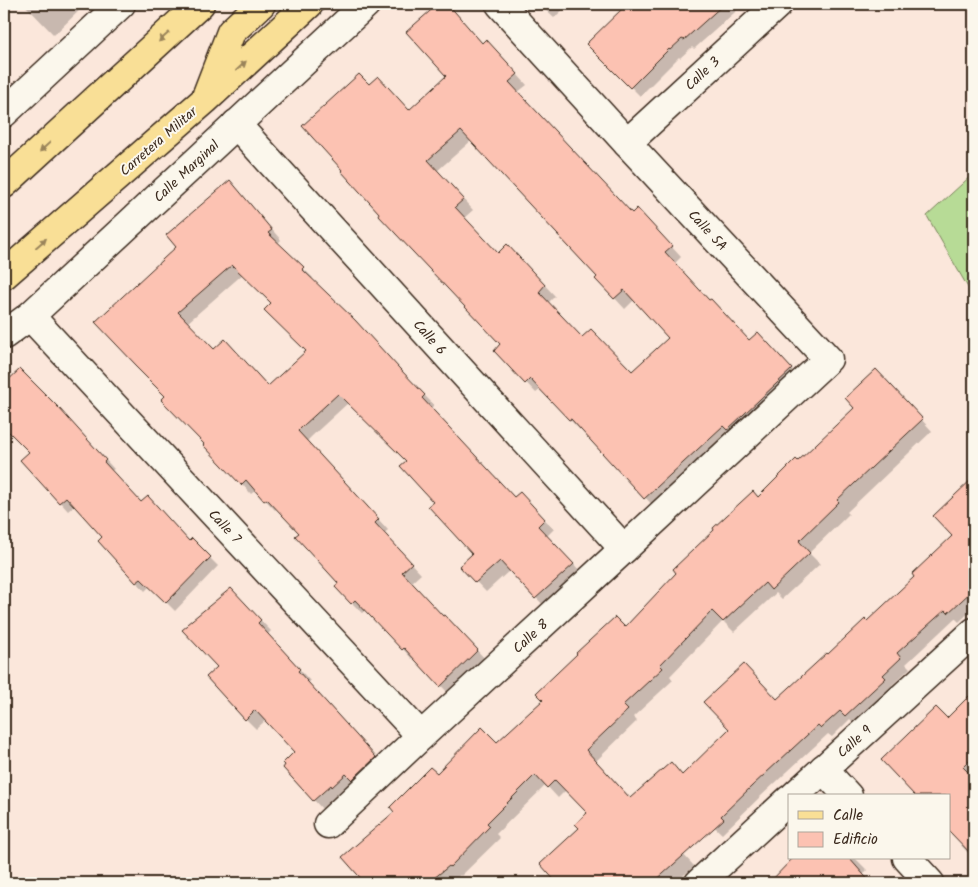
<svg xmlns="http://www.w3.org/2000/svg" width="978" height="887" viewBox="0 0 978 887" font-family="Kalam,sans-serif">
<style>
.green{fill:#b7db96;stroke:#79825a}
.shadow{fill:#0003;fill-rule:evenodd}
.building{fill:#fcc2b2;stroke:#3b2a1e;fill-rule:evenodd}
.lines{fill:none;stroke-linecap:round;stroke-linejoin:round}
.minor-casing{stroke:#3b2a1e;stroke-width:31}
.major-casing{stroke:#3b2a1e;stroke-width:31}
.minor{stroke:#fbf7ec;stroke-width:28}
.major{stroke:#f9df96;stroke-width:28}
.oneway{fill:#9a845a}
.labels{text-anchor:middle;stroke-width:4;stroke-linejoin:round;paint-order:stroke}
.street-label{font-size:14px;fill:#3b2a1e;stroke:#fbf7ec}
</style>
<rect width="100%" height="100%" fill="#fbe7db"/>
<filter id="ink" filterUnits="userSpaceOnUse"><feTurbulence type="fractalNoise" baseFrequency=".02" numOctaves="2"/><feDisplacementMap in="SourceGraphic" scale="10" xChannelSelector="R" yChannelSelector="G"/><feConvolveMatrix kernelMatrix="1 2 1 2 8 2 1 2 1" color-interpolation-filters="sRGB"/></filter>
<g filter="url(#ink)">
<!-- green -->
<path class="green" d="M974,173v125l-47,-82z"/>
<!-- shadow -->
<g class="shadow">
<path d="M24,4h62l-32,31z"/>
<path d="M440,4h7l36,40 13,7 31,34 -9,7 114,123 15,5 34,37 -6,6 35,38 39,41 19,2 33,36 -146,128 -73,-80 -2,2 -39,-41 -5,4 -40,-42 6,-7 -133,-259 40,26 38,-35 -39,-44zM472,140l127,137 -2,2 28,30 9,-9 35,38 -37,34 -49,-33 -35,-36 7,-7 -38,-40 -19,-2 -34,-36 9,-8 -36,-39z"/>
<path d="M539,4h30l-15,14z"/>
<path d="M629,4h115l-50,45 -2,-2 -12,11 -1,-1 -39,39 -52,-52z"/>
<path d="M239,192l42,48 -4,4 36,34 -2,2 123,125 -3,3 83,91 6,-5 34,35 -7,7 36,38 -37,34 -36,-38 -24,22 -25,-26 13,-12 -39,-52 -28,-41 -59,-58 -36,33 -5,5 81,89 -5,4 38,40 -10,9 32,35 11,8 33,35 -36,35 -37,-39 -2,2 -9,-10 -37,-39 -4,3 -10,-10 -15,-16 3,-4 -39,-50 -24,-25 -2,2 -19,-20 -5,4 -9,-10 -37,-40 -38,-48 -30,-30zM243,274l29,29 36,48 -39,36 -54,-36 -28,-28z"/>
<path d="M20,370l47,48 47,51 -3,2 30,33 48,39 3,-3 26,26 -43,45 -25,-25 -5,5 -46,-50 5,-4 -29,-32 -7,6 -46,-51 8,-8 -26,-27v-39z"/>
<path d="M887,382l45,49 -85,81 2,2 -40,39 11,11 -38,35 -6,-6 -42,39 -11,-11 -53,55 3,4 -40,37 4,4 -41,40 98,105 -19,17h-124l4,-4 33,-66 -22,-23 -8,8 -12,-13 -50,49 4,4 -39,38 -1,-1 -9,8h-84l-23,-26 93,-82 60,-31 128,-116 134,-129z"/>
<path d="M971,482l3,4v122l-15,14 -4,-4 -49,46 4,4 -18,17 2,3 -39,36 -5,-5 -18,18 -4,-3 -67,62 -39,38 -50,-48 105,-85 90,-78 49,-46 38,-41z"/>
<path d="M231,590l40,41 -3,3 42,47 -2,1 78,86 -62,43 -40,-43 12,-16 -30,-32 -10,9 -10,-10 -28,-52z"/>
<path d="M974,693v167l-13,-15 2,-1 -14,-48 -2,-76z"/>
<path d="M795,858h60l12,12 -4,5 7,8h-97l-1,-1z"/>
</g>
<!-- building -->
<g class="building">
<path d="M438,4h10l34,39 4,-4 32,35 -9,8 123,131 5,-5 35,38 -7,6 44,48 2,-1 38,41 9,-8 34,37 -65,61 -4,-4 -79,73 -73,-80 -2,1 -39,-41 -5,5 -31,-33 6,-7 -122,-129 1,-2 -38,-42 1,-1 -40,-44 57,-52 10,10 9,-8 31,34 37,-34 -40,-44zM461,131l136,146 -2,2 19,20 10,-9 44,48 -36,33 -41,-42 -9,8 -43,-45 6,-7 -38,-41 -9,9 -43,-46 9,-8 -36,-39z"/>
<path d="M627,4h97l-40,36 -2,-1 -12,11 -1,-1 -39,39 -44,-44z"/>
<path d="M230,180l42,50 -4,3 36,34 -2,2 53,51 44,48 26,27 -3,3 92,99 6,-5 25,27 -7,7 36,38 -39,35 -35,-38 -25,22 -16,-17 13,-12 -44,-48 5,-4 -33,-36 6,-5 -68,-67 -35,32 -5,5 81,88 -4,4 37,40 -10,9 41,44 2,-1 33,35 -38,37 -36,-39 -2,2 -47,-50 -4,4 -16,-17 3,-4 -43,-47 4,-3 -32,-34 -3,2 -18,-21 -5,5 -38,-40 1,-1 -43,-44 4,-4 -30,-30 1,-1 -41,-43 81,-75 -10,-12zM232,265l39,38 -7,7 42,41 -38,35 -43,-47 -11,10 -36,-37z"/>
<path d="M20,369l39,39 47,52 -2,2 37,40 7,-6 41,45 3,-3 19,19 -45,46 -25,-24 -5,4 -38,-42 4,-4 -36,-40 -7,6 -39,-43 9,-8 -25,-25v-43z"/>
<path d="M876,369l47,50 -86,81 2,2 -40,39 11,12 -39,37 -6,-7 -42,39 -11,-11 -52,54 3,3 -40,37 5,5 -42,40 44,48 41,-36 11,13 47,-46 -26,-27 41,-38 33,35 50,-46 1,1 37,-35 2,2 47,-44 -2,-3 40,-38 -19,-20 41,-39v112l-26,24 -3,-3 -48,43 4,5 -18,17 3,3 -41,38 -5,-5 -19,17 -3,-3 -66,61 -31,30 3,3 -71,64h-96l-17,-19 39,-36 -4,-4 12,-11 -32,-33 -8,8 -12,-13 -48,48 3,3 -40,41 -1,-1 -21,17h-63l-23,-26 52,-45 -4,-5 40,-40 7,6 45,-46 15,15 46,-42 -7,-7 41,-39 -1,-1 39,-36 10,10 51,-54 -3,-4 41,-39 -1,-2 40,-37 5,6 38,-38 2,2 56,-53 -9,-10z"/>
<path d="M231,588l30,32 -3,3 42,46 -2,2 78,86 -24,23 -6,-6 -14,13 -1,-2 -18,16 -30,-33 2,-3 -2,-2 11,-11 -39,-42 -10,10 -39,-43 11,-10 -35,-37 6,-5 -1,-1z"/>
<path d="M974,691v65l-11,11 11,11v79l-25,-26v-35h-34l-34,-36 55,-53 11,11z"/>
<path d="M793,858h56l22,25h-102z"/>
</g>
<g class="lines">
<defs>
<g id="minor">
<path d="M4,113l117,-109"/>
<path d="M236,124l388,425"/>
<path d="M627,143l151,-139"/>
<path d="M30,316l391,420"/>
<path d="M4,335l26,-19 336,-312"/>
<path d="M823,769l25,27"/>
<path d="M794,796l180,-164"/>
<path d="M328,824l93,-88 203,-187 204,-190 -201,-216 -127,-139"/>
<path d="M907,858l23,25"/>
<path d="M699,883l90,-83"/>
</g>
<g id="major">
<path d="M207,94l24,-62 30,-28"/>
<path d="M4,184l196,-180"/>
<path d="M4,275l201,-175 104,-96"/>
</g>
</defs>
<!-- minor casing -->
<use href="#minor" class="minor-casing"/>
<!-- major casing -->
<use href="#major" class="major-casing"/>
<!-- minor -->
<use href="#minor" class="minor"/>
<!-- major -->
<use href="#major" class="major"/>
</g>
<!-- one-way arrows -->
<defs><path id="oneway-solid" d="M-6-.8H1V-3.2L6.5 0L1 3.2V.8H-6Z" transform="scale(1.25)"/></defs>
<g class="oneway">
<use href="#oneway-solid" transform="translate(164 37) rotate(138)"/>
<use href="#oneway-solid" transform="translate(241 66) rotate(-43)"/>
<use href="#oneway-solid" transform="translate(45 147) rotate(137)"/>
<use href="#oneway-solid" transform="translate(41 243) rotate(-41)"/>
</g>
</g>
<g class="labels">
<!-- street labels -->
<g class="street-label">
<text transform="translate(702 73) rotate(-43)" y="5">Calle 3</text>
<text transform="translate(158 141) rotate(-41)" y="5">Carretera Militar</text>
<text transform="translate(186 171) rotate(-43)" y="5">Calle Marginal</text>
<text transform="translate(708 230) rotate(47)" y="5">Calle 5A</text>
<text transform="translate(430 337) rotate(48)" y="5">Calle 6</text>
<text transform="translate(225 526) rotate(47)" y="5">Calle 7</text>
<text transform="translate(530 636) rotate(-43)" y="5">Calle 8</text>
<text transform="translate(854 741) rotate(-42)" y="5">Calle 9</text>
</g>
</g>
<!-- margin -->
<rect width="978" height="887" fill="none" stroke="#fbf7ec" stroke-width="20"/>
<rect x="10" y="10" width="958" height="867" fill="none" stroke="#3b2a1e" stroke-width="2" filter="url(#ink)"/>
<!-- legend -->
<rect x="788" y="794" width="162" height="65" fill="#fbf7ec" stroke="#aea59a"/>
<rect x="798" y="811" width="25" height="8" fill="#f9df96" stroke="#aea59a"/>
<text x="833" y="820" font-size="15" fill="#3b2a1e">Calle</text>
<rect x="798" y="832" width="25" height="15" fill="#fcc2b2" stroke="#aea59a"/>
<text x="833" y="844" font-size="15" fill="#3b2a1e">Edificio</text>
</svg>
